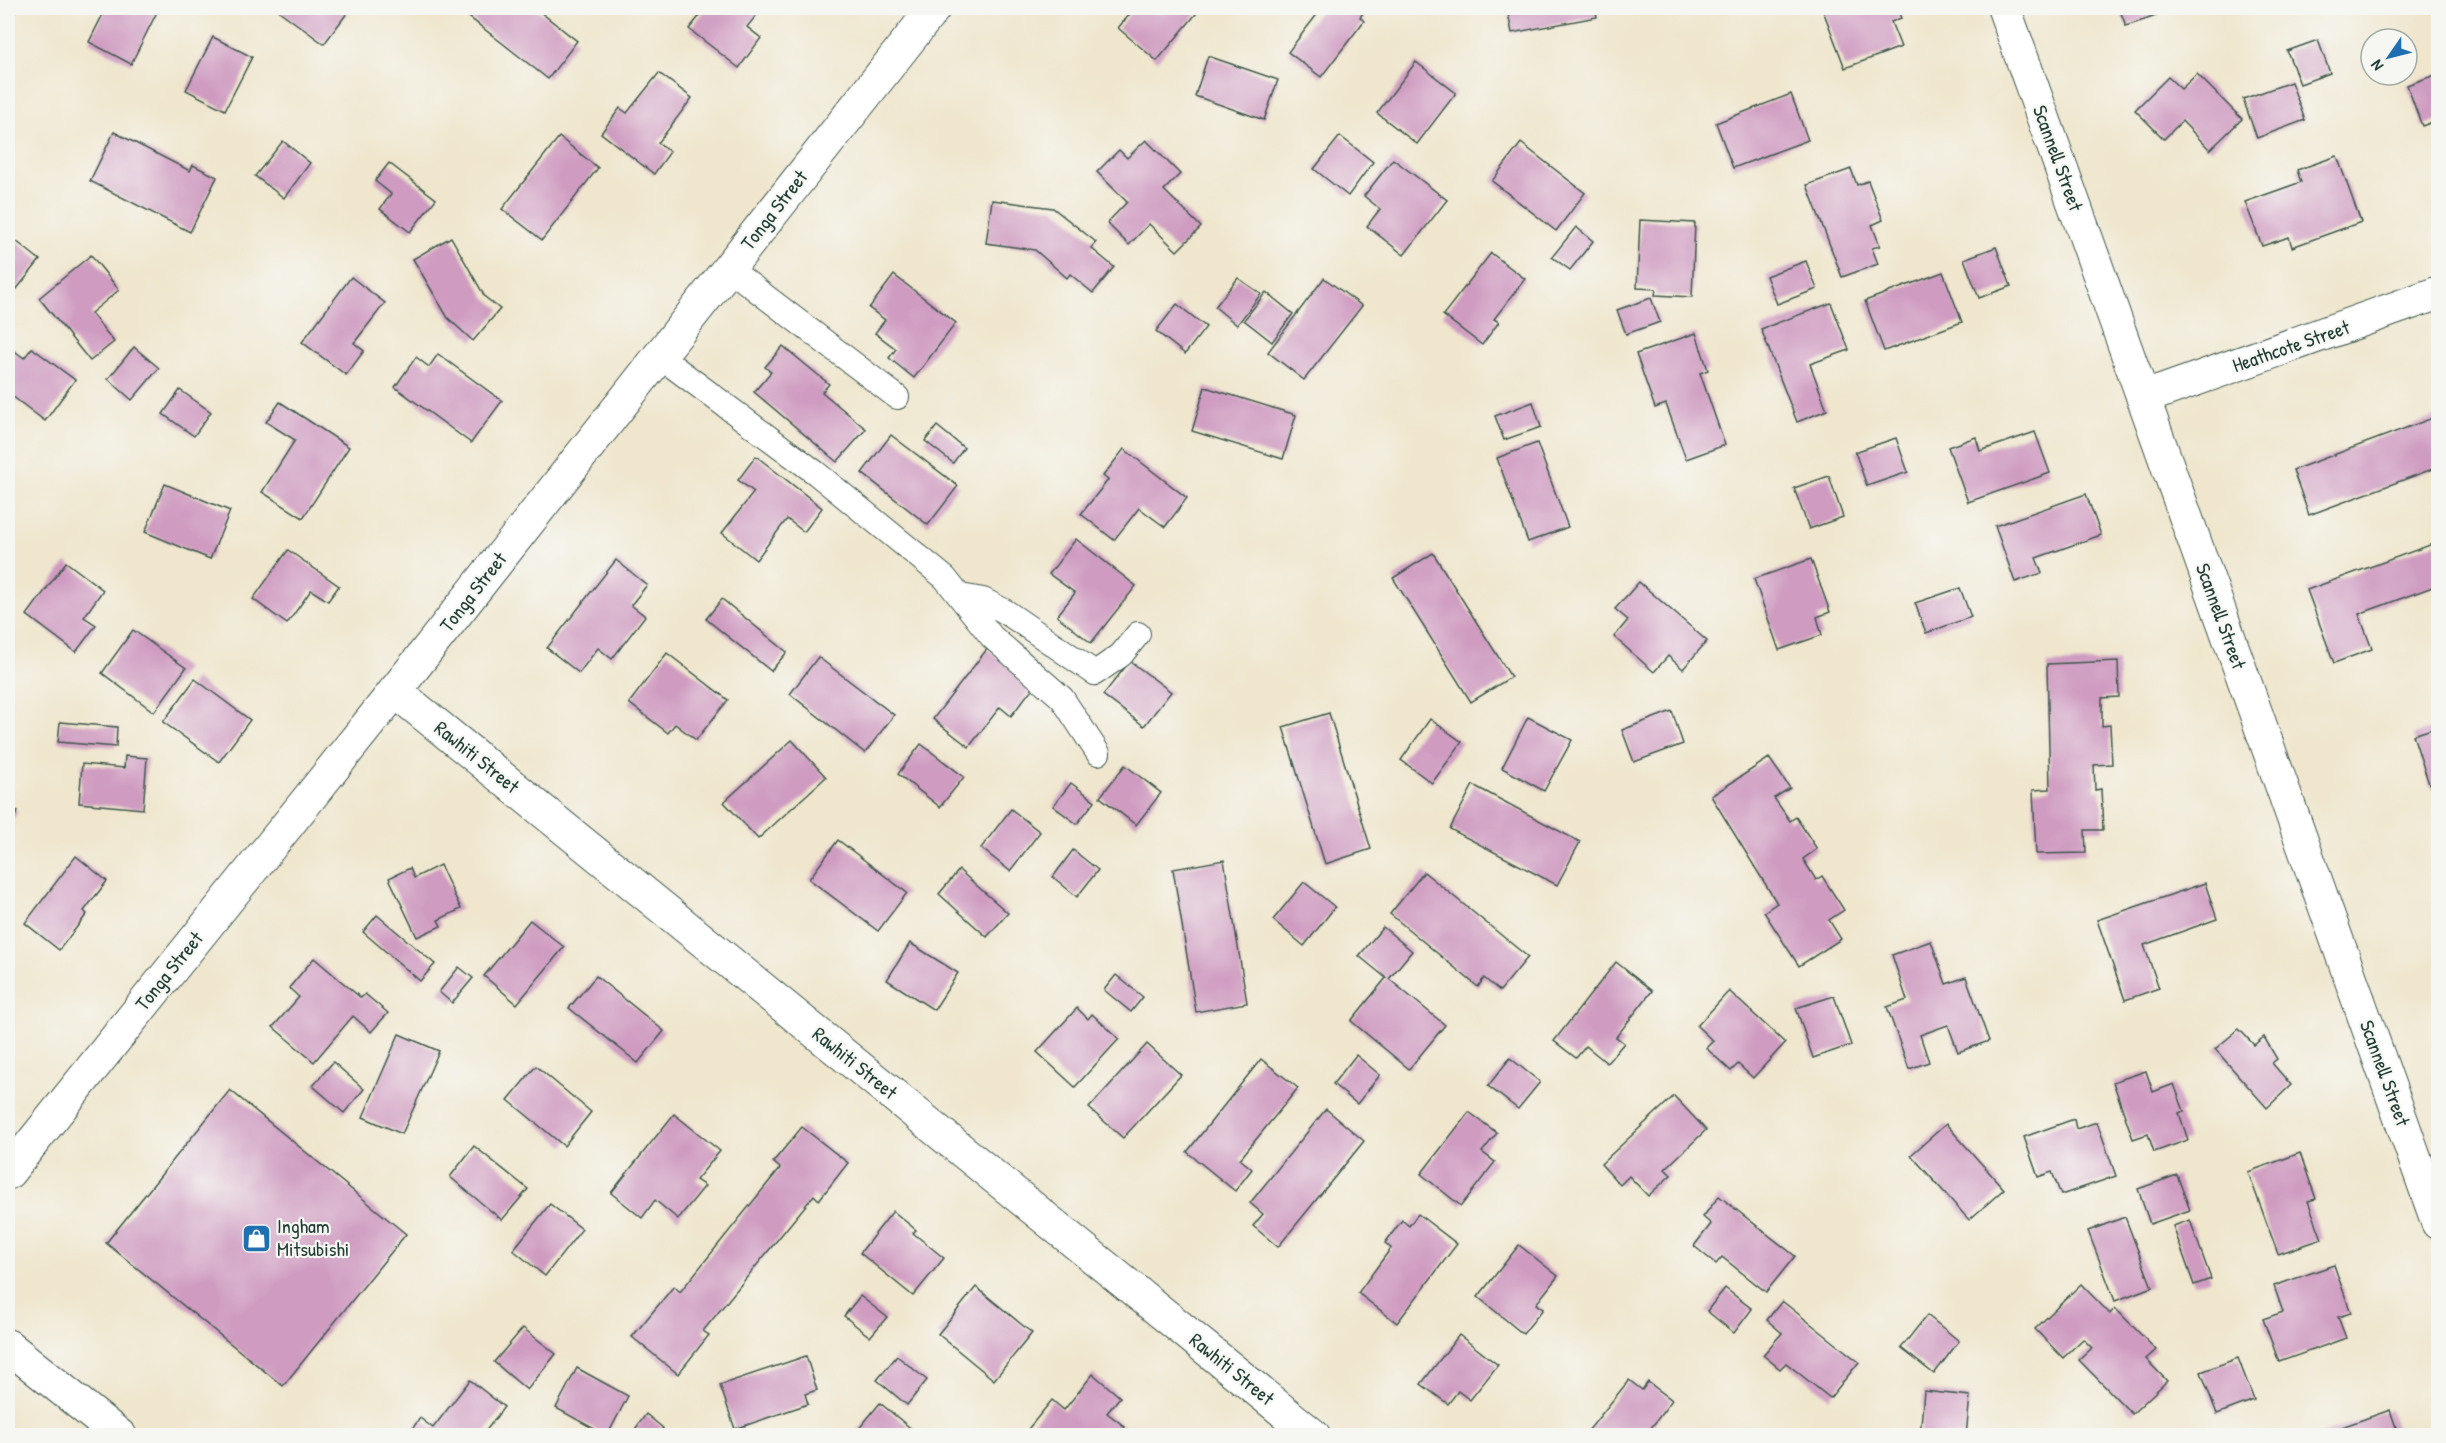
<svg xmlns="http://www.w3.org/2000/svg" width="2446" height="1443" viewBox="0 0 2446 1443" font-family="'Patrick Hand',sans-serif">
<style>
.building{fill:#cf9bc1}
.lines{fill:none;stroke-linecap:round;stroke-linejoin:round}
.lane-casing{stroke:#3e564b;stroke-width:26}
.street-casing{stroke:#3e564b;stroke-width:35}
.secondary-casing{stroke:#3e564b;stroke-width:35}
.lane{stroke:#fff;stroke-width:24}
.street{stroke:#fff;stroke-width:33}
.secondary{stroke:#fff;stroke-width:33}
.labels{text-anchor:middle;stroke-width:4.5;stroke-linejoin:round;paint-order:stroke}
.street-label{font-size:20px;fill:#1f3d34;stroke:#f6f6f2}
.poi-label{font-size:20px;fill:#1f3d34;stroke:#f6f6f2;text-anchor:start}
</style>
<rect width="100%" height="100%" fill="#f6f6f2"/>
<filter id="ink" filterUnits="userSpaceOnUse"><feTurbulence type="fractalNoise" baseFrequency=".0167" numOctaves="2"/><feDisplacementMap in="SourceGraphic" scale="12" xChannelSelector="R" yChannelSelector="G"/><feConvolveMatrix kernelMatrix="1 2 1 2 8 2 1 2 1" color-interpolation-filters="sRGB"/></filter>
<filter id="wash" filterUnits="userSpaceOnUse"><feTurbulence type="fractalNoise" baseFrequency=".008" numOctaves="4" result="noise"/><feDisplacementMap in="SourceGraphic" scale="24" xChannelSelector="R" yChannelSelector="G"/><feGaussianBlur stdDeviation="1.35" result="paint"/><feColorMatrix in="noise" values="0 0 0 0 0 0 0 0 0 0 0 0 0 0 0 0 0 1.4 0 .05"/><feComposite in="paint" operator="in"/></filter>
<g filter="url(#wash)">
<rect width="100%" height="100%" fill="#efe6cd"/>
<g id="blocks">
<!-- building -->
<g class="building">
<path d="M106,8h53l-28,56 -42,-22z"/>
<path d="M282,8h69l-27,36 -45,-33z"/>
<path d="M476,8h59l42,33 -29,38 -79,-62z"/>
<path d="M706,8h56l-15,19 14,11 -22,30 -50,-39z"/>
<path d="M1135,8h66l-44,53 -39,-33z"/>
<path d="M1322,8h45l-7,9 4,4 -43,56 -33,-25z"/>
<path d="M1507,8h88l2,9 -85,16z"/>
<path d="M1822,8h75l4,10 -10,4 10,25 -56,21z"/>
<path d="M2119,8h34l3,8 -30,10z"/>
<path d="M213,37l39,20 -27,53 -39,-20z"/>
<path d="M2318,40l12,33 -30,11 -13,-33z"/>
<path d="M1208,56l70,24 -14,40 -69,-24z"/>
<path d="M1416,62l40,31 -39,51 -40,-31z"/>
<path d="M659,73l33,25 -34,45 12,9 -16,22 -53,-41 19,-25 7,5z"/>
<path d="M2197,74l45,45 -32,31 -28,-29 -18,18 -29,-29 33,-33 13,12z"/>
<path d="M2438,74v46l-16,6 -15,-41z"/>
<path d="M2291,82l14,38 -48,18 -14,-39z"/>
<path d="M1791,94l17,46 -75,28 -17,-45z"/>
<path d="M114,132l76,39 3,-6 24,12 -27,55 -100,-51z"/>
<path d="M1340,136l33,26 -25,34 -34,-27z"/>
<path d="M559,137l39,31 -56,72 -40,-31z"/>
<path d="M1146,140l34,34 -16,16 37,37 -24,24 -28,-27 -20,21 -22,-22 20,-21 -30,-30 22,-22 8,8z"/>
<path d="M283,141l27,22 -26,35 -29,-22z"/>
<path d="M1521,143l64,50 -29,38 -64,-50z"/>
<path d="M2337,156l24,66 -69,25 -3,-10 -27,9 -17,-44 56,-20 -4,-12z"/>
<path d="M1393,159l54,41 -43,55 -37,-29 13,-17 -16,-13z"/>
<path d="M389,163l47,36 -26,33 -30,-23 11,-15 -16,-13z"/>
<path d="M1851,169l6,16 11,-4 15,39 -11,5 8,21 -8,2 6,16 -36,13 -35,-92z"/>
<path d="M992,200l61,8 43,34 -5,6 23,19 -21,26 -23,-19 -3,4 -32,-28 -49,-7z"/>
<path d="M1640,220l55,3 -3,74 -37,-2 1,-6 -19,-1z"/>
<path d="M1576,227l17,14 -23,29 -18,-13z"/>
<path d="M451,237l34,60 15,12 -27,32 -25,-23 -35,-59z"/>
<path d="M16,241l24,19 -28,35 -4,-4v-39z"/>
<path d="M1996,247l15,39 -32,12 -15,-39z"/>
<path d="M1491,253l34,26 -31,40 5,3 -17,23 -39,-30z"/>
<path d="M91,255l28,35 -28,23 23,29 -24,19 -51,-63z"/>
<path d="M1806,261l11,28 -40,15 -11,-28z"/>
<path d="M1943,272l19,50 -78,29 -19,-50z"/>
<path d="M894,275l62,48 -42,55 -25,-20 7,-9 -21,-16 10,-13 -16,-12z"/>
<path d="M351,277l34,26 -31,40 10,8 -18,24 -44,-33z"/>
<path d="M1238,278l23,16 -24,31 -22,-18z"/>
<path d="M1324,278l38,28 -58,74 -36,-28z"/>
<path d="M1266,292l27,22 -21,28 -28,-22z"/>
<path d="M1651,298l9,24 -34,12 -9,-24z"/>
<path d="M1831,303l18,47 -39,14 17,46 -30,12 -36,-93z"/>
<path d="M1177,304l29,23 -21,27 -29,-23z"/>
<path d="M1696,333l12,37 -8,3 25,72 -39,14 -20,-55 -11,4 -19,-54z"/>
<path d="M8,346l16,12 8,-10 43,32 -30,41 -37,-28z"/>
<path d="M783,346l46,38 -7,8 44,37 -29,33 -83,-70 17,-20 -6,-5z"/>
<path d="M134,347l25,21 -27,32 -24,-21z"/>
<path d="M438,354l64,47 -31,42 -76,-56 21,-30 13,10z"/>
<path d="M1205,387l91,28 -13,44 -91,-28z"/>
<path d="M180,390l31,22 -17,24 -31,-22z"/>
<path d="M280,402l69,45 -46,71 -41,-26 33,-52 -29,-18z"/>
<path d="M1533,402l8,25 -37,13 -9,-24z"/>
<path d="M2438,416v51l-129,48 -16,-45z"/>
<path d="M937,426l27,22 -11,15 -28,-22z"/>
<path d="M2035,432l15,41 -82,29 -20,-55 28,-10 4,14z"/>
<path d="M891,435l67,51 -30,39 -66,-52z"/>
<path d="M1896,438l12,34 -41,14 -12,-34z"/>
<path d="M1537,443l31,84 -40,15 -31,-84z"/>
<path d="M1124,449l63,49 -22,29 -26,-19 -25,32 -33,-26 27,-34 -5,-4z"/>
<path d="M756,456l66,52 -18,24 -17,-13 -31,41 -34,-27 32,-41 -16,-12z"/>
<path d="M1829,476l14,41 -34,12 -15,-41z"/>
<path d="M165,484l65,27 -20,48 -65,-27z"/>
<path d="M2086,494l15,41 -65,23 6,15 -27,9 -20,-56z"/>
<path d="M1076,539l60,47 -45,57 -34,-27 18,-23 -26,-19z"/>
<path d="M2438,542v43l-79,29 13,35 -38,14 -27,-73z"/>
<path d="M288,550l51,36 -11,15 -17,-11 -24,34 -34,-25z"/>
<path d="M1433,553l78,124 -40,25 -78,-124z"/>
<path d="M1811,559l19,53 -13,5 5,18 -43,15 -25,-71z"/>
<path d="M616,560l31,25 -16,20 14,11 -33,43 -14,-11 -19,25 -32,-25z"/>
<path d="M66,562l37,28 -19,27 12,8 -20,27 -49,-37z"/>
<path d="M1639,582l68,59 -24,28 -15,-13 -14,16 -40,-35 14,-17 -13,-11z"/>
<path d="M1960,588l11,29 -45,16 -11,-30z"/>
<path d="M722,599l65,53 -16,19 -65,-52z"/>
<path d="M133,630l53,38 -32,44 -52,-39z"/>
<path d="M987,649l48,36 -24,31 -11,-9 -31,40 -36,-28z"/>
<path d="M667,653l61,47 -32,40 -21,-16 -7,9 -39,-30z"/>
<path d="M818,657l76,58 -29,38 -75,-59z"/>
<path d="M1130,661l41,31 -27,34 -41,-31z"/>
<path d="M2118,661l1,36 -17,1v28l8,-1 2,39 -18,1 1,25 6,-1 2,41h-18l1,23 -50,1 -3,-64 17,-1 -3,-125z"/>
<path d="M195,679l55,41 -31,42 -56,-40z"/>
<path d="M1672,711l11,33 -49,18 -12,-32z"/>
<path d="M1329,713l42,136 -46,15 -42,-137z"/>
<path d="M1528,717l44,23 -28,51 -42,-23z"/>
<path d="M1430,719l32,23 -30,41 -31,-23z"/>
<path d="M60,722l57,5 -1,20 -58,-5z"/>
<path d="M2438,727v57l-8,3 -17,-52z"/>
<path d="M792,740l34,37 -68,62 -34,-37z"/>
<path d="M921,744l43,33 -24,30 -42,-33z"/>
<path d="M125,756l22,2 -4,51 -64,-6 3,-39 42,4z"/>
<path d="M1769,758l21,30 -16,10 16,23 6,-4 21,32 -14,10 13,21 6,-4 22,34 -15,10 12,19 -42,27 -35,-54 13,-9 -66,-107z"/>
<path d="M1125,765l36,28 -25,32 -36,-28z"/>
<path d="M1071,783l24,18 -18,23 -24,-18z"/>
<path d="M1473,785l107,57 -23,43 -107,-56z"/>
<path d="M8,804l10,8 -10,13z"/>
<path d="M1011,809l29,23 -30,39 -29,-23z"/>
<path d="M838,840l69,53 -29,38 -69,-52z"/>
<path d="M1073,850l25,20 -21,27 -24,-20z"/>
<path d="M76,856l31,25 -23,30 3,3 -28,36 -34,-27z"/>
<path d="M1224,860l23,143 -51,9 -23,-143z"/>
<path d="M440,865l21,44 -23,11 3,6 -24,11 -28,-59 21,-10 4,10z"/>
<path d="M959,870l49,43 -21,24 -48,-43z"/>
<path d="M1424,872l104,85 -28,34 -16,-13 -6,9 -88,-73z"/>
<path d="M1304,882l31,25 -31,39 -31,-26z"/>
<path d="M2205,883l12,36 -73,26 15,43 -34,12 -28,-80z"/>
<path d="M377,915l58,49 -15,17 -57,-49z"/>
<path d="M530,920l34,27 -47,57 -33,-28z"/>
<path d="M1383,927l29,24 -23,28 56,46 -36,44 -58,-48 35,-43 -27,-22z"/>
<path d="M1931,941l15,43 20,-7 23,64 -31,11 -10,-27 -28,10 9,27 -20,7 -22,-62 20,-7 -15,-45z"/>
<path d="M910,943l48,30 -24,37 -47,-30z"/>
<path d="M314,958l47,40 4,-4 23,19 -17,19 -18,-16 -39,46 -41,-35 26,-30 -10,-9z"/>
<path d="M1616,962l36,29 -36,46 8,6 -17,20 -21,-17 -10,12 -22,-17z"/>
<path d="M459,967l14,11 -21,25 -13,-11z"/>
<path d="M1116,975l27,22 -12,15 -27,-22z"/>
<path d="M596,976l68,55 -26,32 -69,-55z"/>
<path d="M1729,991l56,52 -32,35 -15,-14 -7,7 -25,-23 7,-7 -16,-15z"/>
<path d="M1834,996l17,49 -38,13 -17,-50z"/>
<path d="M1077,1008l11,11 4,-5 27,25 -44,48 -38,-35z"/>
<path d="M2239,1029l15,16 10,-8 13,22 -5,4 19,22 -24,23 -52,-59z"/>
<path d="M399,1034l40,17 -37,83 -39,-17z"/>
<path d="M1147,1044l34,31 -58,63 -34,-30z"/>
<path d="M1356,1055l24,20 -23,29 -24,-20z"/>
<path d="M1510,1058l30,24 -22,27 -30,-23z"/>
<path d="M1261,1059l37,29 -58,71 12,10 -17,22 -48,-39z"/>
<path d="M333,1062l31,27 -20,24 -31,-27z"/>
<path d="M536,1066l55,46 -27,34 -56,-46z"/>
<path d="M2146,1071l7,21 21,-8 10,27 -5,2 9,27 -34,12 -6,-18 -15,5 -20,-57z"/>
<path d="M230,1090l176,144 -123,152 -177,-143z"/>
<path d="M1674,1096l32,34 -41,39 6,6 -23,21 -19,-20 -9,9 -19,-21z"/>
<path d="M1326,1109l38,32 -86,106 -25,-21 10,-12 -13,-11z"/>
<path d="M1469,1112l28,21 -15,19 13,10 -34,44 -40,-32z"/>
<path d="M674,1114l46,37 -24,29 9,6 -27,33 -23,-19 -13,18 -31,-25z"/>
<path d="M2074,1119l2,10 21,-7 19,54 -55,19 -9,-23 -14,5 -14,-40z"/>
<path d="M1946,1124l58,65 -35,31 -58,-65z"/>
<path d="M802,1127l46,36 -29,37 -5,-5 -111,136 6,4 -31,39 -46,-37 42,-51 6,6 100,-124 -7,-6z"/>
<path d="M474,1146l54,43 -26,31 -52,-43z"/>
<path d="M2300,1153l16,46 -8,2 14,38 -44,15 -30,-82z"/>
<path d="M2177,1175l13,35 -40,14 -12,-35z"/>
<path d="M1719,1196l76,60 -29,36 -44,-35 -6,7 -22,-18 17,-22 -8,-7z"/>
<path d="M550,1204l32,25 -37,47 -32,-26z"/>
<path d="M893,1211l23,19 -3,3 31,25 -31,38 -53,-43z"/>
<path d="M1418,1214l39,30 -60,79 -39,-30 33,-45 -6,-5 17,-23 7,6z"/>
<path d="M2125,1217l27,70 -37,14 -27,-70z"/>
<path d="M2190,1220l21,59 -17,6 -21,-59z"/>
<path d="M1519,1245l39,31 -22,28 7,5 -20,25 -45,-37z"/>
<path d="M2334,1265l17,48 -13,4 8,21 -67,24 -16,-43 20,-7 -9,-26z"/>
<path d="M2081,1284l29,30 5,-6 41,42 -10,9 21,22 -35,33 -53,-54 13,-12 -9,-9 -20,19 -28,-29z"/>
<path d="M976,1287l56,46 -38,47 -56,-46z"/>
<path d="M1725,1288l27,21 -18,24 -27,-22z"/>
<path d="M860,1296l27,21 -17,20 -26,-21z"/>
<path d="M1782,1301l77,61 -29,36 -44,-35 -6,6 -17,-14 19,-22 -15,-13z"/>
<path d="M1927,1315l32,26 -25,33 -33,-26z"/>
<path d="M523,1328l33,26 -29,36 -33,-28z"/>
<path d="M1459,1335l39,30 -28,35 -12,-9 -10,13 -27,-20z"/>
<path d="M806,1356l11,34 -12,4 3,10 -73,25 -15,-44z"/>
<path d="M897,1356l30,24 -20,25 -30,-25z"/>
<path d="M2238,1358l16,42 -37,14 -16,-42z"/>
<path d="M577,1368l51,28 -21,40 -51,-28z"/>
<path d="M1093,1374l27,23 -13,16 18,14 -7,9 -94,-2 28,-34 12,10z"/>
<path d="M470,1380l34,27 -22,29h-75l13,-18 13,10z"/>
<path d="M1629,1380l13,10 6,-8 24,18 -27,36h-61z"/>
<path d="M1924,1391l46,5 -4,40h-46z"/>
<path d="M880,1403l40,33h-67z"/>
<path d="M2390,1410l9,26h-80v-1z"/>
<path d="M646,1414l17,14 -6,8h-27z"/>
</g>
</g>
</g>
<g filter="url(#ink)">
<use href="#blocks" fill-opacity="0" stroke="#3e564b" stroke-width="1.5"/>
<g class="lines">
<defs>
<g id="lane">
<path d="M728,268l169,129"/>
<path d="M659,356l157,117 129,105 47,59 70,61 36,55"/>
<path d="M961,596l22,4 23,12 89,61 26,-18 17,-21"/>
</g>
<g id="street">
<path d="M2004,8l434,1215"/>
<path d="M2143,398l295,-105"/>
<path d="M395,691l919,745"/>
<path d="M8,1173l387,-482 539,-683"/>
</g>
<path id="secondary" d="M8,1346l112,90"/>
</defs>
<!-- lane casing -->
<use href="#lane" class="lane-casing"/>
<!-- street casing -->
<use href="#street" class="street-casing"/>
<!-- secondary casing -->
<use href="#secondary" class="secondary-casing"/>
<!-- lane -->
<use href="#lane" class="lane"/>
<!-- street -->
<use href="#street" class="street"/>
<!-- secondary -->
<use href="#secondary" class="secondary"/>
</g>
</g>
<!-- icons -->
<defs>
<symbol id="shop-square" viewBox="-11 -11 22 22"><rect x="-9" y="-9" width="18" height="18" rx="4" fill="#1f6fb2" stroke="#f6f6f2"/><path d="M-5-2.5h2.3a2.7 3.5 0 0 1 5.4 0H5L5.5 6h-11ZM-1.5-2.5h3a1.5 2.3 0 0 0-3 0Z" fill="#fff"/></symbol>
</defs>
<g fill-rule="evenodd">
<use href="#shop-square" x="240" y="1222" width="33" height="33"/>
</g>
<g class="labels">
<!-- street labels -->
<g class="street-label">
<text transform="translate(2058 158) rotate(70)" y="7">Scannell Street</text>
<text transform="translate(774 210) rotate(-52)" y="7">Tonga Street</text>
<text transform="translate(2291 346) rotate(-19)" y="7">Heathcote Street</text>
<text transform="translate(473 592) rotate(-52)" y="7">Tonga Street</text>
<text transform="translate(2221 616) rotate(70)" y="7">Scannell Street</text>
<text transform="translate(477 757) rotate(39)" y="7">Rawhiti Street</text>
<text transform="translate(169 971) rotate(-51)" y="7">Tonga Street</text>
<text transform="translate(855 1063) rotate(39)" y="7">Rawhiti Street</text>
<text transform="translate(2385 1073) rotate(70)" y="7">Scannell Street</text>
<text transform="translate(1232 1369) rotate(39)" y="7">Rawhiti Street</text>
</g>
<!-- poi labels -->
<g class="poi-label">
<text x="277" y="1233">Ingham<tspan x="277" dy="23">Mitsubishi</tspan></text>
</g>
</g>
<!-- margin -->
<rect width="2446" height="1443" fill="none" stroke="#f6f6f2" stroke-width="30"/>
<!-- north arrow -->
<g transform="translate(2389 57) rotate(235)"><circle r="28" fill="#f6f6f2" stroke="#a0aca6" stroke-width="1.5"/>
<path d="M0-4.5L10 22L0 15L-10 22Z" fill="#1f6fb2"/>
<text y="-9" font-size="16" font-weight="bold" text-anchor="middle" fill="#1f3d34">N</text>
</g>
</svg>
